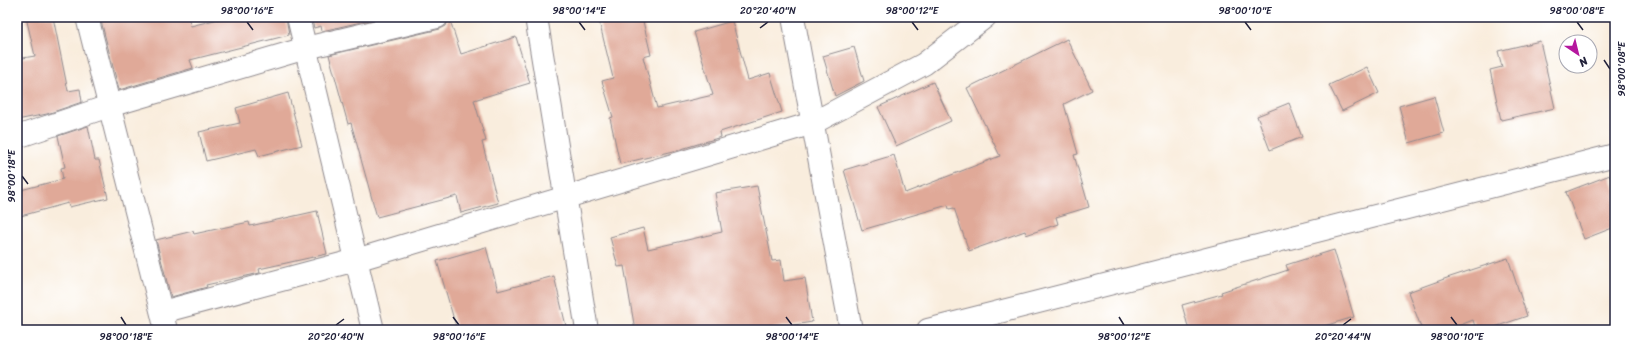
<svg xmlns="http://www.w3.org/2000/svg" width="1632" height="347" viewBox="0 0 1632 347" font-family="Sriracha,sans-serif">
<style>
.building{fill:#e0a998}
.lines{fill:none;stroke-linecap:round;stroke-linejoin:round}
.minor-casing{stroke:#8e888c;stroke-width:24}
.tertiary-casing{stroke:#8e888c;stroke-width:24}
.minor{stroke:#fff;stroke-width:22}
.tertiary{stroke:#fff;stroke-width:22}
.ticks{fill:none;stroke:#22223b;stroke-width:1.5}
.neatline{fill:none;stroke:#22223b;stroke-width:1.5}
.ticks-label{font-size:10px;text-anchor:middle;fill:#22223b}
</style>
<rect width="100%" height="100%" fill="#fff"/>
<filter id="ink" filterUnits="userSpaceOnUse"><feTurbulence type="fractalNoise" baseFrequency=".025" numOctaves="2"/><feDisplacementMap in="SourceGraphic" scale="8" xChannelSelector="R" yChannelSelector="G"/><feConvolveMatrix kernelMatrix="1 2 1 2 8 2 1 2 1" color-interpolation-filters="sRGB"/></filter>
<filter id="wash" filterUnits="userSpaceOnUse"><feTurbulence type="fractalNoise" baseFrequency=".012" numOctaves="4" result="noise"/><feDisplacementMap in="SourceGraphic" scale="16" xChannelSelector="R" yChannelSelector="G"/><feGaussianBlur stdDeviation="0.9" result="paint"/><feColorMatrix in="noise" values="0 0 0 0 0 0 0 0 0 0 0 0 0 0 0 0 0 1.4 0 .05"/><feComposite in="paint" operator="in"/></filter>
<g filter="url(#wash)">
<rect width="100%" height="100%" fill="#f9eddd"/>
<g id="blocks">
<!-- building -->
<g class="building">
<path d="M26,17h27l15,74 12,-2 2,13 -35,12 -30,6v-61l18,-3z"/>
<path d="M100,17h88l3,9 35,-9h60l3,18 -99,25 3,8 -74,22z"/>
<path d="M311,17h72l-61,14 -1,-5 -7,2z"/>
<path d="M449,17l12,37 55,-17 14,46 -56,17 12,41 -4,1 16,61 -37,10 -4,-17 -80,21 -26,-94 -3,1 -19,-69 111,-26 6,-3z"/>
<path d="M598,17h44l9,38 -8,2 14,51 56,-13 -19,-63 38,-11 16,59 22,-7 12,39 -62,20 1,5 -43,13 -58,14 -10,-46 3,-1 -11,-36 11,-3z"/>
<path d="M1067,39l25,51 -28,14 14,50 -4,1 15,52 -33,10 2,7 -32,11 -1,-4 -56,20 -15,-43 -5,1 -1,-4 -86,25 -18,-60 50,-15 11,38 95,-37 -33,-68z"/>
<path d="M1540,41l15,67 -54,12 -11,-50 12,-3 -4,-16z"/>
<path d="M854,47l10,34 -29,15 -12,-40z"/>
<path d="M1367,67l12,26 -37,18 -13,-26z"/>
<path d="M933,82l18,39 -55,25 -18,-39z"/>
<path d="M288,93l14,52 -43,11 -3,-7 -50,12 -7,-29 41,-9 -4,-15z"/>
<path d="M1434,96l10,37 -35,10 -10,-37z"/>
<path d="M1289,103l13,34 -32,13 -13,-34z"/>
<path d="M88,126l7,34h4l9,38 -39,9 -1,-4 -51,14v-26l46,-12 -2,-11 4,-1 -7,-31z"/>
<path d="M1610,175l5,15v37l-31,12 -18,-47z"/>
<path d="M757,186l15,75 9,-1 3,21 21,-3 7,44 -48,8h-129l-11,-64 -6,1 -8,-30 33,-9 5,21 74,-17 -7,-39z"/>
<path d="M317,211l10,43 -68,15 1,4 -54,12 1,2 -36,10 -15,-57 37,-9 1,3 55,-12 1,4z"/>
<path d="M486,247l12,44 56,-15 13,54h-110l-20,-69z"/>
<path d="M1334,250l20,67 -43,13h-122l-7,-25 40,-11 -1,-2 67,-22 -2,-5z"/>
<path d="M1508,258l19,58 -41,14h-10l-3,-10 -25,10h-26l-14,-38 39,-14z"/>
</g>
</g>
</g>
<g filter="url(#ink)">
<use href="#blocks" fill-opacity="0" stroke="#8e888c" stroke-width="1"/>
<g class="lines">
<defs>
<g id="minor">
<path d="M87,17l79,313"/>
<path d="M298,17l75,313"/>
<path d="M536,17l51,313"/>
<path d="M793,17l58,313"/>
<path d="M17,137l92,-31 197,-58 131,-31"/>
<path d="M162,312l194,-52 457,-137 111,-59 61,-47"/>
</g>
<path id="tertiary" d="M928,330l687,-175"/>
</defs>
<!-- minor casing -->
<use href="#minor" class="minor-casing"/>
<!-- tertiary casing -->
<use href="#tertiary" class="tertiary-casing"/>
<!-- minor -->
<use href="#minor" class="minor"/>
<!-- tertiary -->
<use href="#tertiary" class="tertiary"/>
</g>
</g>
<!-- ticks -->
<path class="ticks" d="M247,22l6,8M579,22l6,8M912,22l6,8M1245,22l6,8M1577,22l6,8M760,28l8,-6M1604,60l6,9M22,176l6,8M121,317l5,8M453,317l6,8M786,317l6,8M1119,317l5,8M1451,317l6,8M336,325l8,-6M1343,325l8,-6"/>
<!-- margin -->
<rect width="1632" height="347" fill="none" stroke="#fff" stroke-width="44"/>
<!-- north arrow -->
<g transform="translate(1578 54) rotate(145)"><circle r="19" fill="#ffffff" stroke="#a7a7b1"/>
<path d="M0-3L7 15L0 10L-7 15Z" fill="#b5179e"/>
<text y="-6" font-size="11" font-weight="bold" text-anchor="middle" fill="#22223b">N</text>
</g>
<rect x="22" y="22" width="1588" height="303" class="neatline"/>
<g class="ticks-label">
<text x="247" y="14">98°00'16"E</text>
<text x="579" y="14">98°00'14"E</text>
<text x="768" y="14">20°20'40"N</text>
<text x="912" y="14">98°00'12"E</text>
<text x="1245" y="14">98°00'10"E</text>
<text x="1577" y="14">98°00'08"E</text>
<text transform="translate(1621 69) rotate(-90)" y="4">98°00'08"E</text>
<text transform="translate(11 176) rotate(-90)" y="4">98°00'18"E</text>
<text x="126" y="340">98°00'18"E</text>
<text x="336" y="340">20°20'40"N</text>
<text x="459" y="340">98°00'16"E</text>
<text x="792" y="340">98°00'14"E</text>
<text x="1124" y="340">98°00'12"E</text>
<text x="1343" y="340">20°20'44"N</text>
<text x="1457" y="340">98°00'10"E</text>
</g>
</svg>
